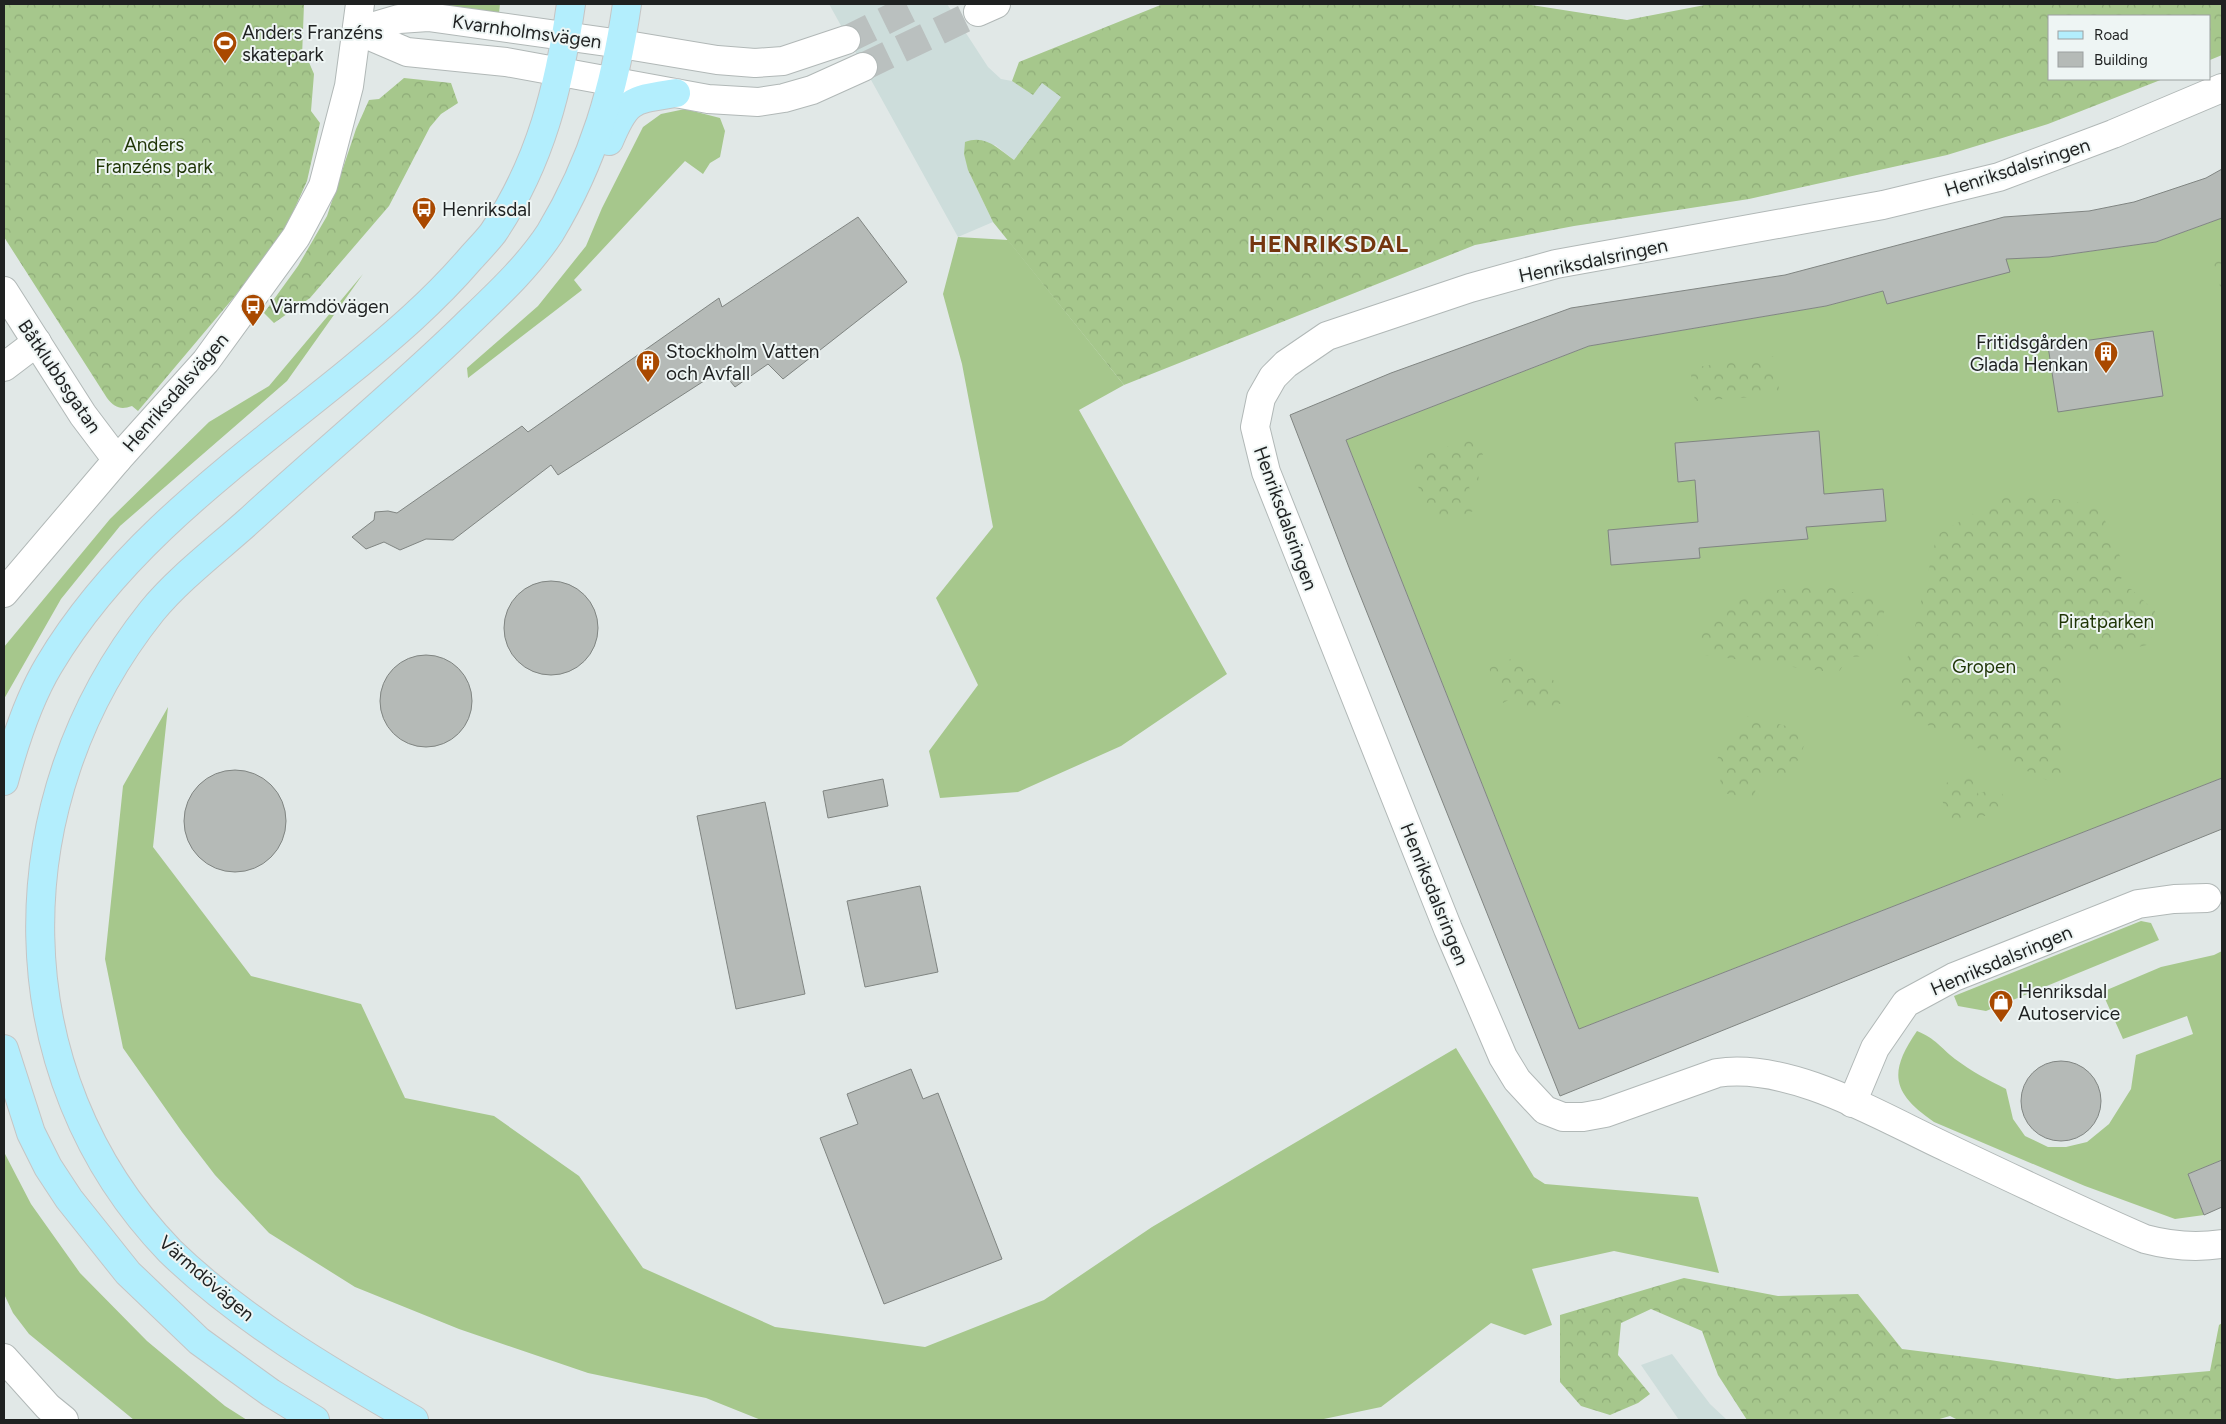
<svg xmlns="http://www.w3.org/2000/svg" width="2226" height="1424" viewBox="0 0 2226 1424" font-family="Figtree,sans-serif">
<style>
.built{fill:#cddddb}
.grass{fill:#a6c78c}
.forest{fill:url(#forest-crowns)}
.building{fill:#b5bab7;stroke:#808582}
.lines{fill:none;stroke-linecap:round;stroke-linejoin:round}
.minor-tunnel{stroke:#bac0bf;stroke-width:28;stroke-dasharray:28 14;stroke-linecap:butt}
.minor-casing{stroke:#b1b8b7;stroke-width:30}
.major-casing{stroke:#c5c5c5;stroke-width:30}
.minor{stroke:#fff;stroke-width:28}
.major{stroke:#b3eefd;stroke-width:28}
.labels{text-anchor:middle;stroke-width:4;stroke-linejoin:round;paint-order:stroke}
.street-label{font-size:19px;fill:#1f2121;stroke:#eef5f4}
.poi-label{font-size:19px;fill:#1f2121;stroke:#eef5f4;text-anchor:start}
.park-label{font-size:19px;fill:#1f3506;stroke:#eef5f4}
.district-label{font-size:24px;font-weight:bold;letter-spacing:1px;fill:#74350f;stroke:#eef5f4}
</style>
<defs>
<pattern id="forest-crowns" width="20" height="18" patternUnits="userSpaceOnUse" patternTransform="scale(1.25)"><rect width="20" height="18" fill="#a6c78c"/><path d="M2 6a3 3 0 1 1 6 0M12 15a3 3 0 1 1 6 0" fill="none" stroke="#8eab78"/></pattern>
</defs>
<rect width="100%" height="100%" fill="#e1e8e7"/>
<!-- built -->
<g class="built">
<path d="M829,4h118l41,63 13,12 11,2 21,14 9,-13 19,15 -47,63 -19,-15 -27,25 25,52 -35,15z"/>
<path d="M1672,1354l38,50 17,16h-48l-38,-55z"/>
</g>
<!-- grass -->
<g class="grass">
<path d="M437,4h63l-1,9z"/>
<path d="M685,109l35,9 5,13 -5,26 -10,6 -7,11 -18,-13 -111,119 8,10 -114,88 -1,-10 71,-62 48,-60 16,-38 41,-81 18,-13z"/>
<path d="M2222,218v560l-643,251 -233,-589 243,-94 237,-40 57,-15 4,13 118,-47h44l107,-15z"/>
<path d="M958,237l50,3 116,145 -45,25 148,264 -106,72 -103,46 -78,6 -11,-47 49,-66 -42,-87 57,-71 -31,-163 -19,-70z"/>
<path d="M363,274l-76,107 -167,145 -59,73 -57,100v-52l106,-128 99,-97 60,-36z"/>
<path d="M168,707l-15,140 98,129 110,28 44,94 89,18 85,60 64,92 132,59 150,20 119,-47 108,-73 304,-179 78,129 11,7 153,13 21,76 -105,-22 -82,18 20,56 -27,10 -34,-12 -110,84 -62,13h-558l-55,-22 -118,-25 -129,-44 -104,-42 -86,-54 -54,-58 -33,-43 -59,-84 -18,-89 18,-173z"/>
<path d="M2141,921l10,2 8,17 -173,71 -28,-5 -4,-10z"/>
<path d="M2222,951v209l-34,14 16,41 -29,4 -90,-33 -151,-64c-42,-29 -46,-49 -17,-91 19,8 23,16 38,28 16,12 33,21 51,30l7,30 12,17 23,11h18l21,-5 22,-18 22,-35 5,-34 57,-21 -6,-18 -64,23 -21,-47 59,-25 53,-12z"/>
<path d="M4,1152l27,52 49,69 67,68 78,65 22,14h-113l-105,-86 -16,-21 -9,-19z"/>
</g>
<!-- forest -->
<g class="forest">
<path d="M4,4h300l-2,53 6,3 6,14 -3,37 9,12 -13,58 -18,40 -23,38 -128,152 -6,-5c-11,4 -17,2 -25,-8l-103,-161z"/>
<path d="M1163,4h362l102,16 83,-16h512v51l-12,5v-44h-160v63h113l-115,45 -101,31 -198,44 -175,27 -99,19 -351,140 -131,-163 -25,-52 -4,-16 1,-12c21,-8 33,7 49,18l47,-63 -19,-14 -9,12 -21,-14 7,-19z"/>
<path d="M404,78l47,5 7,20 -17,11 -11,13 -41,79 -79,92 -36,25 -10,-10 34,-47 29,-50 29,-87 13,-29 10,-1z"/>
<path d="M2222,249v40l-1,1 -10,-37z"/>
<path d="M1774,356l6,39 -85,6 -5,-33z"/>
<path d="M1475,436l8,19 -6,9 2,17 -10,6 9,22 -36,15 -9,-22 -9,3 -10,-32 1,-14z"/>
<path d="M2010,492l89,14 28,67 -15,14 19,2 24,22 -4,33 -47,11 -42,-7 2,140 -169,-78 42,-175z"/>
<path d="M1817,585l71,14 -17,57 -22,1 -11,16 -133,-18 -9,-19 24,-28 43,-16z"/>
<path d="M1521,655l8,24 18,-5 8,8 7,21 -27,10 -13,-3 -6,-14 -13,7 -14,-35z"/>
<path d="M1749,714l25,9 36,9 -20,46 -32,-4 -4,25 -36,-7 5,-24 -9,-1 14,-34 10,2z"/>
<path d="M1970,775l8,19 21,-8 9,22 -53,18 -16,-31 4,-11z"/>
<path d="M1684,1278l94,18 80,-2 44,55 88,11 127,19 93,-8 9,-46 3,-2v97h-264l-8,-4 -14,4h-189l-29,-45 -16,-44 -51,-22 -30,14 -3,32 32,39 -12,9 -28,12 -29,-9 -21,-24v-67z"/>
</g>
<!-- building -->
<g class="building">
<path d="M2222,169v49l-66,24 -107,15 -43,2 4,13 -123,32 -4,-13 -57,15 -237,40 -243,94 233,589 643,-251v51l-662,267 -210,-526 -60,-155 101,-42 180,-65 214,-33 219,-58 85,-6 45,-9 72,-24z"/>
<path d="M858,217l49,65 -124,97 -15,-15 -33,23 -14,-17 -163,105 -7,-10 -98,75 -27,-1 -26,11 -16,-8 -18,7 -14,-12 22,-17 1,-8 13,-1 9,2 125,-87 6,6 191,-134 3,9z"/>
<path d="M2153,331l10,65 -105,16 -10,-66z"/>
<path d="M1819,431l5,63 59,-5 3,32 -80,6 2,12 -109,9 1,10 -89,7 -3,-35 90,-8 -3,-42 -17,2 -3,-39z"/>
<circle cx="551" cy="628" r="47"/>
<circle cx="426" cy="701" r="46"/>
<circle cx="235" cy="821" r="51"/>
<path d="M883,779l5,27 -60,12 -5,-27z"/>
<path d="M765,802l40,192 -69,15 -39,-193z"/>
<path d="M920,886l18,86 -73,15 -18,-86z"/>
<circle cx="2061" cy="1101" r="40"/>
<path d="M911,1069l12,30 15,-6 64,166 -118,45 -64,-166 38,-14 -11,-30z"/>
<path d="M2222,1160v47l-18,8 -16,-41z"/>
</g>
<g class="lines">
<!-- minor-tunnel -->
<g class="minor-tunnel">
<path d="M846,40l73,-36"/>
<path d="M863,67l115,-55"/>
</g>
<defs>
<g id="minor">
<path d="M978,12l18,-8"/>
<path d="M358,31l49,21 99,10 202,37 50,3 26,-4 28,-8 51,-23"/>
<path d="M358,31l41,-12 29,-2 193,27 96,16 38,3 28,-2 63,-21"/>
<path d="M2222,88l-109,46 -114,43 -116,28 -327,59 -86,24 -143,48 -41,28 -13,13 -12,21 -6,29 11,45 182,457 55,128 14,23 28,30 18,7h20l22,-4 112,-40c75,-11 164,44 231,75 65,31 130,62 197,91 26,7 50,9 77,5"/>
<path d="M4,291l79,124 34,45"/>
<path d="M4,367l33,-25"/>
<path d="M4,593l113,-133 89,-99 90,-124 27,-51 26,-100 11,-82"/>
<path d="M1852,1103l23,-55 31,-45 48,-26 184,-73 36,-5 33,-1"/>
<path d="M4,1358l44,49 16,13"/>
</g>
<g id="major">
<path d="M609,141c18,-43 23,-41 67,-48"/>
<path d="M4,781c10,-37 25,-83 45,-116 73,-123 192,-205 301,-294 43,-35 84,-70 120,-112 8,-9 16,-17 23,-26 48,-71 66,-146 78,-229"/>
<path d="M4,1049l27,84 17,34 21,32 59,74 71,68 72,52 44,27"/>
<path d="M414,1420c-84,-48 -174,-101 -244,-169 -170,-176 -170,-450 -18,-640 27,-33 67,-63 99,-92 71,-65 145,-126 214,-193 30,-29 62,-58 85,-93 44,-73 65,-146 77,-229"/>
</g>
</defs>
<!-- minor casing -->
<use href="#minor" class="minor-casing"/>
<!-- major casing -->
<use href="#major" class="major-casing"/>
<!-- minor -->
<use href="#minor" class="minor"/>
<!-- major -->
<use href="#major" class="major"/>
</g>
<!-- icons -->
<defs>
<symbol id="stadium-pin" viewBox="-11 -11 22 30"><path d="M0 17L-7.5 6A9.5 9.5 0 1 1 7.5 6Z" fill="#a94900" stroke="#eef5f4"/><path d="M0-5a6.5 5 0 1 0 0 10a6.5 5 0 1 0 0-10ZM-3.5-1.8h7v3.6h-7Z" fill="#fff"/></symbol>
<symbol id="bus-pin" viewBox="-11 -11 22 30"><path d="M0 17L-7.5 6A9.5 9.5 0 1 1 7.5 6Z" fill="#a94900" stroke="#eef5f4"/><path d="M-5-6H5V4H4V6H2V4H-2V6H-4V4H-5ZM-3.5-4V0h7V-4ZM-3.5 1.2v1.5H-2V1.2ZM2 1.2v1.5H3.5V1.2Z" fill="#fff"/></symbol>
<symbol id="building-pin" viewBox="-11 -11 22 30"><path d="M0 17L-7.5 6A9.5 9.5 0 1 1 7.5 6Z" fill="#a94900" stroke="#eef5f4"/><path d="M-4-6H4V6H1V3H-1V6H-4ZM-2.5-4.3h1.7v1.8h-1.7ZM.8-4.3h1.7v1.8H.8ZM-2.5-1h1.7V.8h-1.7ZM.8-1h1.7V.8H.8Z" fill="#fff"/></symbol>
<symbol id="shop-pin" viewBox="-11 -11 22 30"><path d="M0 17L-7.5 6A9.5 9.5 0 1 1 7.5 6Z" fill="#a94900" stroke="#eef5f4"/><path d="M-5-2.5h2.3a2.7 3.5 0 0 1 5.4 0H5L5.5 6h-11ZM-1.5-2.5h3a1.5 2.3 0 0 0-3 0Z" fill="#fff"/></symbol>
</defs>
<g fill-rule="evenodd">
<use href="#stadium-pin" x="211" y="29" width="28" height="38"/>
<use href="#bus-pin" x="410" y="195" width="28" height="38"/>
<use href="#bus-pin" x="239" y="292" width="28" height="38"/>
<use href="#building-pin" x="2092" y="339" width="28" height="38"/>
<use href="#building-pin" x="634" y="348" width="28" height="38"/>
<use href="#shop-pin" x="1987" y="988" width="28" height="38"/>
</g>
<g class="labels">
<!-- street labels -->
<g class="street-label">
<text transform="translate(527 31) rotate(8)" y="7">Kvarnholmsvägen</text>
<text transform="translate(2017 167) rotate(-18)" y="7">Henriksdalsringen</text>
<text transform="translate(1593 260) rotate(-12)" y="7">Henriksdalsringen</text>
<text transform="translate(60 376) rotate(56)" y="7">Båtklubbsgatan</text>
<text transform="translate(175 392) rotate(-49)" y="7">Henriksdalsvägen</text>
<text transform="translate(1286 518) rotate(70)" y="7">Henriksdalsringen</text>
<text transform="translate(1435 894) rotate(68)" y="7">Henriksdalsringen</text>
<text transform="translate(2001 960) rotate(-23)" y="7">Henriksdalsringen</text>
<text transform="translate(207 1278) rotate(41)" y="7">Värmdövägen</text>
</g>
<!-- poi labels -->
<g class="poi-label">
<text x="242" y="39">Anders Franzéns<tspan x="242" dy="22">skatepark</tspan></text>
<text x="442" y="216">Henriksdal</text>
<text x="270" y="313">Värmdövägen</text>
<text x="2088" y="349" text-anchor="end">Fritidsgården<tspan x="2088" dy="22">Glada Henkan</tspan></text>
<text x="666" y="358">Stockholm Vatten<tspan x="666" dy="22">och Avfall</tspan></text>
<text x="2018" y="998">Henriksdal<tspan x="2018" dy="22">Autoservice</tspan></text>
</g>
<!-- park labels -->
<g class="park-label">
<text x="154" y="151">Anders<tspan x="154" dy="22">Franzéns park</tspan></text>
<text x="2106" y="628">Piratparken</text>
<text x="1984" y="673">Gropen</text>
</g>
<!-- district labels -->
<g class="district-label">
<text x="1329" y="252">HENRIKSDAL</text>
</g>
</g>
<!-- border -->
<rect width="2226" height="1424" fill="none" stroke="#1f2121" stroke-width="10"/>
<!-- legend -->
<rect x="2048" y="15" width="162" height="65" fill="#eef5f4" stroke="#9ba0a0"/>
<rect x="2058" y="31" width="25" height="8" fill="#b3eefd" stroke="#9ba0a0"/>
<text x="2094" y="40" font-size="15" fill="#1f2121">Road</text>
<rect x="2058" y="52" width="25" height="15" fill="#b5bab7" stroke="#9ba0a0"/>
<text x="2094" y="65" font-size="15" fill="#1f2121">Building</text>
</svg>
